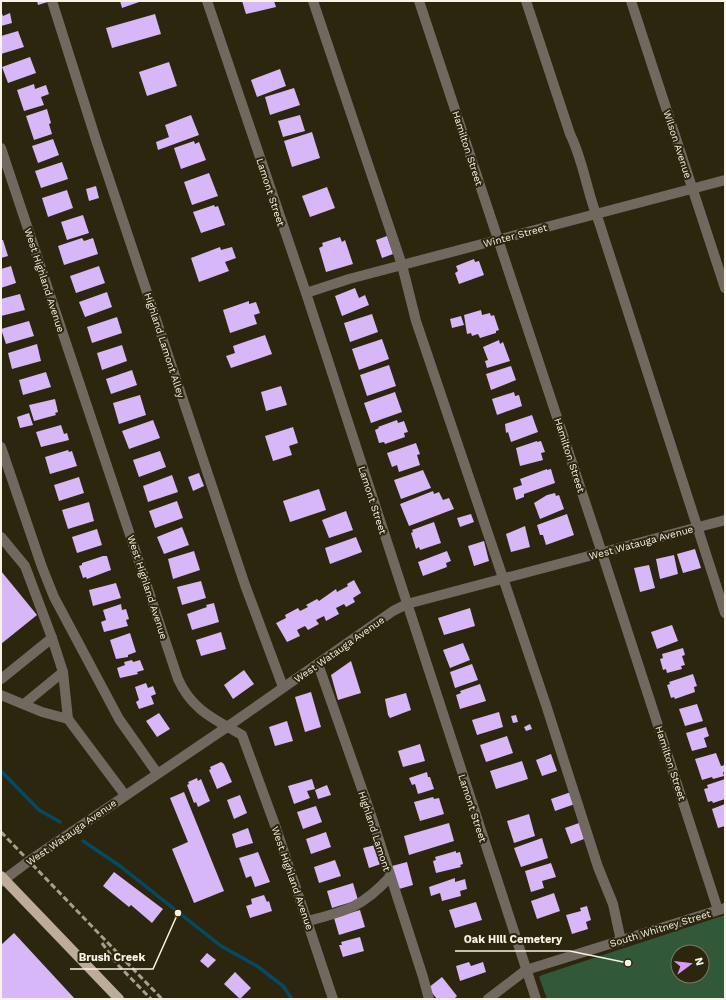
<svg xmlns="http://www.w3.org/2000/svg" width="726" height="1000" viewBox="0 0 726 1000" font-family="'Work Sans',sans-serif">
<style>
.green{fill:#315838;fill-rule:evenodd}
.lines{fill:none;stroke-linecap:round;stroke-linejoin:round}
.stream{stroke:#044a65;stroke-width:3.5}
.building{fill:#d7b7f8}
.minor{stroke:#716960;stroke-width:10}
.major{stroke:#bdac99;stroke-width:10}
.rail{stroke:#a4a08e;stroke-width:3;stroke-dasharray:6 3;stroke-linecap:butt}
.labels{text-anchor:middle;stroke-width:4;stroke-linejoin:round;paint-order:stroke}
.street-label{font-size:10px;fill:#f7f3e5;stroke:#2c260f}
.leader{fill:none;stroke:#f7f3e5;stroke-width:1.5}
.callout-dot{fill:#f7f3e5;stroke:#2c260f;stroke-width:1.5}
.callout-label{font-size:11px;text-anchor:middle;font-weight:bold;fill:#f7f3e5;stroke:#2c260f;stroke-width:4;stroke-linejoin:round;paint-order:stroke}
</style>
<rect width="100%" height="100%" fill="#2c260f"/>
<!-- green -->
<path class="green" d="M725,915v84h-178l-8,-22 3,-2zM678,952h24v24h-24z"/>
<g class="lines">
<!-- stream -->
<g class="stream">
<path d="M1,771l38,39 21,12"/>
<path d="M83,841l37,25 101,80 36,20 26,20 9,13"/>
</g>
</g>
<!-- building -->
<g class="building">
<path d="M37,1h14l-13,4z"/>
<path d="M120,1h22l-20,7z"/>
<path d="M242,1h32l2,6 -30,7z"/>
<path d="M1,11l2,5 7,-3 2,10 -11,3z"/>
<path d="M155,14l6,20 -49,14 -6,-20z"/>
<path d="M18,31l6,16 -23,7v-18z"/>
<path d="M30,57l6,16 -28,10 -6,-16z"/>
<path d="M169,62l8,24 -30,10 -8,-24z"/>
<path d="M280,69l6,17 -29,11 -6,-17z"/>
<path d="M34,84l1,5 11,-4 3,9 -8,3 3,8 -20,6 -7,-21z"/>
<path d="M294,88l6,17 -30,10 -5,-18z"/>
<path d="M47,109l4,14 -2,1 3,10 -18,6 -8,-24z"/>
<path d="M191,115l8,20 -41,15 -2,-8 13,-5 -4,-12z"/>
<path d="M300,115l5,16 -22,6 -5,-16z"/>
<path d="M312,132l8,26 -28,9 -8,-26z"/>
<path d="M53,139l6,16 -21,8 -6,-17z"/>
<path d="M194,141l1,3 4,-2 7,18 -25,9 -7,-21z"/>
<path d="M62,162l6,17 -27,9 -6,-17z"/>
<path d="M209,173l9,23 -26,9 -8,-23z"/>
<path d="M96,186l3,12 -10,3 -3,-12z"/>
<path d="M327,187l8,21 -25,9 -8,-21z"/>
<path d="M67,190l6,18 -25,9 -6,-19z"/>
<path d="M214,205l1,2 3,-1 7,19 -24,8 -8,-21z"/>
<path d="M83,215l6,18 -22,7 -6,-18z"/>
<path d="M387,236l6,18 -11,4 -6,-18z"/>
<path d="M340,237l2,5 3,-2 8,24 -27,8 -7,-24 4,-2 -1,-3z"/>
<path d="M82,238l2,3 9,-3 5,16 -34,11 -6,-19z"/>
<path d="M1,240h2l5,16 -7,2z"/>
<path d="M220,247l1,3 11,-3 4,11 -11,4 4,9 -30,11 -8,-24z"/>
<path d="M474,259l1,3 4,-1 5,14 -25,9 -4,-11 3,-2 -2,-5z"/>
<path d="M11,266l5,17 -15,5v-19z"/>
<path d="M99,266l6,17 -29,10 -6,-17z"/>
<path d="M355,288l4,10 6,-3 4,10 -27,11 -7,-20z"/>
<path d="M107,292l5,15 -27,10 -6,-15z"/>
<path d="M20,294l5,16 -24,6v-17z"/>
<path d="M249,301v3l7,-2 4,11 -6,2 3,9 -27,9 -7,-23z"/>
<path d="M481,310l1,5 8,-2 1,3 3,-1 5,15 -3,1v2l-16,5 -2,-4 -6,2 -1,-3 -4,1 -3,-19z"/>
<path d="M372,314l6,18 -28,10 -6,-19z"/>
<path d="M461,316l3,9 -12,3 -2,-9z"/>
<path d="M117,317l5,16 -30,10 -5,-16z"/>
<path d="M29,321l5,15 -28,8 -5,-15z"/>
<path d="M265,335l7,19 -41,14 -5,-12 9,-3 -2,-7z"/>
<path d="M382,339l7,20 -30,11 -7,-21z"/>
<path d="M499,340l1,4 3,-2 7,19 -23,7 -2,-7 3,-1 -5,-13z"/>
<path d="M37,344l4,17 -29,8 -4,-16z"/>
<path d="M122,345l5,16 -25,9 -5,-17z"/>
<path d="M389,365l7,21 -29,10 -7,-21z"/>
<path d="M511,366l5,14 -25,10 -5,-16z"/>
<path d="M132,370l5,15 -26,9 -5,-15z"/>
<path d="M46,372l5,15 -28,8 -4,-15z"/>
<path d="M281,386l6,19 -21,6 -5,-19z"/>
<path d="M395,392l7,20 -31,11 -7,-20z"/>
<path d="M514,392l1,4 4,-1 3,11 -25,9 -5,-16z"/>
<path d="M140,395l6,20 -27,9 -6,-21z"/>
<path d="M55,399l3,13 -3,1 1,2 -22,6 -5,-16z"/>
<path d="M29,413l4,12 -13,3 -3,-11z"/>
<path d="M532,415l6,17 -27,10 -3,-10 -2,1 -1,-9z"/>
<path d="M153,420l7,18 -31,11 -7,-18z"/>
<path d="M397,420l1,3 6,-2 4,11 -4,1 1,4 -20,7 -1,-2 -5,1 -4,-13 4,-2 -1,-1z"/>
<path d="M61,425l3,9 3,-1 2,7 -28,7 -5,-15z"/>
<path d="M293,427l5,16 -9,3 3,9 -19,6 -8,-25z"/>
<path d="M537,441v1l4,-1 4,11 -4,1 2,7 -23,6 -4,-18z"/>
<path d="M416,443l4,11 -3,1 3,10 -21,7 -2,-7 -5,2 -5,-14z"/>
<path d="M68,450l1,2 3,-1 5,15 -27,8 -5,-17z"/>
<path d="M160,451l6,16 -27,10 -6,-17z"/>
<path d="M547,469v1l4,-1 4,14 -31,11v3l-8,3 -3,-12 9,-3 -2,-6z"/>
<path d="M423,470l8,18 -30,11 -7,-19z"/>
<path d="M199,473l5,13 -11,5 -5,-14z"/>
<path d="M172,475l6,17 -30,10 -5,-16z"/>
<path d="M79,477l5,16 -25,8 -5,-16z"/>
<path d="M319,489l7,21 -36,12 -7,-21z"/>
<path d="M433,491l1,3 5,-2 4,8 6,-2 5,11 -45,17 -9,-22z"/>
<path d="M555,493l1,3 3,-1 5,14 -24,10 -6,-16 13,-8z"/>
<path d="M177,501l6,17 -28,10 -6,-17z"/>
<path d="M89,502l5,19 -26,8 -6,-19z"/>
<path d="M346,511l7,19 -24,8 -7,-18z"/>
<path d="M471,514l3,8 -14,5 -3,-9z"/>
<path d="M567,514l7,21 -28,10 -3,-10h-3l-3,-10z"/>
<path d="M434,522l7,21 -21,7 -1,-3 -3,2 -5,-16 2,-1 -1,-2z"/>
<path d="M525,526l5,21 -19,5 -5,-18z"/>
<path d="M182,527l7,18 -25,9 -7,-17z"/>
<path d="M97,529l5,16 -25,8 -5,-16z"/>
<path d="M356,537l6,15 -32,12 -5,-16z"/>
<path d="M484,541l5,20 -15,5 -6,-20z"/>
<path d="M695,549l6,19 -18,5 -6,-19z"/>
<path d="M194,551l6,19 -27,9 -5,-20z"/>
<path d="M447,551l4,10 -5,2 1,4 -24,9 -5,-14z"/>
<path d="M674,555l4,19 -18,5 -4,-20z"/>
<path d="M103,556h4l4,14 -24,9 -1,-2 -3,1 -4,-12 3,-1v-2z"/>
<path d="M649,565l6,23 -15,4 -6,-24z"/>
<path d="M1,571l36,44 -36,29z"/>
<path d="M354,580l7,13 -8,5 2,4 -9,5 -2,-3 -8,4 3,6 -13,7 -2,-5 -8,4 3,4 -11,6 -3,-4 -8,4 3,6 -13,6 -11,-19 10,-5 -1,-3 13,-7 2,3 8,-4 -2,-2 11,-6 2,2 17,-12 1,3 11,-6 -1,-2z"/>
<path d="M201,581l5,17 -24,7 -5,-18z"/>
<path d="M116,583l5,15 -28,8 -4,-16z"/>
<path d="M214,603l5,19 -27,8 -5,-16 20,-7 -1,-2z"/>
<path d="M121,604l1,6 4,-1 3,10 -3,1 2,6 -24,6 -3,-10 5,-2 -3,-10z"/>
<path d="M470,608l5,18 -31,9 -6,-17z"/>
<path d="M672,625l6,16 -21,8 -6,-17z"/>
<path d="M221,632l5,17 -25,7 -5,-16z"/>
<path d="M130,633l6,19 -8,3v2l-12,2 -6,-19z"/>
<path d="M463,643l7,17 -20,8 -7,-18z"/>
<path d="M683,648l2,7 -3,1 3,9 -4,1 1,3 -15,4 -1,-4 -3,1 -3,-11 3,-1 -1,-4z"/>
<path d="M132,660l1,2 7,-2 4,10 -7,2 1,2 -18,4 -3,-10 8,-3 -1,-3z"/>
<path d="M351,661l10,32 -23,7 -7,-25z"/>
<path d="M472,664l6,16 -23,8 -5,-16z"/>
<path d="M244,670l10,14 -21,15 -9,-14z"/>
<path d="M693,674l4,12 -3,1 1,5 -20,7 -1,-2 -3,1 -4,-13 3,-1 -1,-2z"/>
<path d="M146,683l2,5 5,-2 3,8 -5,2 3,8 -15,5 -3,-7 3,-2 -4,-13z"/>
<path d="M480,684l6,17 -26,8 -4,-14 5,-2 -1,-2z"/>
<path d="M311,692l10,35 -16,5 -10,-35z"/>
<path d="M406,693l5,17 -21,8 -2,-3 -3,-16z"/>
<path d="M697,704l6,17 -18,5 -6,-17z"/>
<path d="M499,712l4,15 -26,8 -5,-15z"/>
<path d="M159,713l11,16 -13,8 -11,-16z"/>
<path d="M516,715l2,7 -5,1 -2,-7z"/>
<path d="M287,721l6,20 -18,5 -6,-19z"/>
<path d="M530,724l2,5 -6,2 -2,-4z"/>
<path d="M706,727l3,9 -5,2 3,9 -15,4 -6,-18z"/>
<path d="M507,736l6,17 -27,9 -6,-17z"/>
<path d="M420,744l5,17 -22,6 -5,-16z"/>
<path d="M716,753l5,13 4,-1v7h-2l1,4 -11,3 -1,-2 -10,3 -7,-21z"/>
<path d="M551,754l6,17 -15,5 -6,-16z"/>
<path d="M522,761l6,18 -32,10 -6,-18z"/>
<path d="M221,762l3,2 8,18 -15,7 -8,-19 2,-1 -1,-2z"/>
<path d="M427,772l1,5h2l4,12 -16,5 -3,-10 -3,1 -3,-7z"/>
<path d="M197,778l1,3 3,-2 9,22 -12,6 -2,-5 -2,1 -7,-18 2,-1 -1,-2z"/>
<path d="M312,779l3,10 -8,2 3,7 -16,6 -6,-18z"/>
<path d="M725,779v20l-12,4 -1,-2 -4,1 -4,-13 4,-1 -1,-3z"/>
<path d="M327,785l4,10 -13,4 -3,-9z"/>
<path d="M184,792l40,99 -30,12 -22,-54 16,-7 -18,-44z"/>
<path d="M571,792l4,12 -20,7 -4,-12z"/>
<path d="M240,795l7,18 -13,6 -7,-19z"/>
<path d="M433,797l1,2 5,-1 5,16 -24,7 -6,-19z"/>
<path d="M725,804v22l-7,2 -6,-19z"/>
<path d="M316,806l6,16 -19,7 -6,-17z"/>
<path d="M529,814l6,22 -21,7 -7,-22z"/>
<path d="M449,823l5,18 -45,14 -5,-19z"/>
<path d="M579,823l5,16 -13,5 -6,-16z"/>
<path d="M248,828l5,15 -17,5 -4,-14z"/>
<path d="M326,832l5,15 -20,7 -5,-15z"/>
<path d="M542,838l6,20 -27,9 -7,-19z"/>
<path d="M375,845l6,19 -12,4 -6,-20z"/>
<path d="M456,851v2l4,-1 3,12 -3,1 1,2 -25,6 -3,-12 3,-1 -1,-3z"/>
<path d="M258,852l12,30 -15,5 -4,-11 -5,2 -7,-20z"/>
<path d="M335,860l6,16 -22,7 -5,-16z"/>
<path d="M407,862l6,23 -14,4 -7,-23z"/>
<path d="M551,863l5,14 -14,4 2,7 -13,4 -6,-21z"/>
<path d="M114,872l49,37 -11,14 -21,-18 -2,2 -26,-21z"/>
<path d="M455,878v4l10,-3 2,10 -7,2 1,5 -19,5 -2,-8 -9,3 -2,-9z"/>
<path d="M353,883l5,17 -26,8 -5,-17z"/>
<path d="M554,893l6,18 -23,8 -6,-18z"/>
<path d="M264,895l3,7 2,-1 3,10 -22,7 -4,-12 6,-2 -1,-5z"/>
<path d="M476,902l6,18 -27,8 -6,-18z"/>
<path d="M587,906l4,14 -5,2 2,7 -16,5 -6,-19 15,-4 -1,-3z"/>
<path d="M360,910l5,17 -26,8 -5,-17z"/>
<path d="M14,933l61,66h-74v-54z"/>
<path d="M360,937l4,14 -21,6 -4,-12h3l-1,-3z"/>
<path d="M207,953l9,7 -8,8 -8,-7z"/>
<path d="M469,962l2,4 12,-4 3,10 -26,9 -4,-15z"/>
<path d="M235,972l16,16 -11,11 -16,-15z"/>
<path d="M442,977l15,19 -3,3h-17l-9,-11z"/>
</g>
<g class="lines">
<!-- minor -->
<g class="minor">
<path d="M52,1l45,142 148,442 38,102"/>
<path d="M207,1l99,292 230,706"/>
<path d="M313,1l89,264 14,56 130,384 52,162 15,37 8,37"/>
<path d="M419,1l183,552 116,357"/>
<path d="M526,1l44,133c14,28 17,60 29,88l126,391"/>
<path d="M631,1l94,287"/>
<path d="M1,148l177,531c14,31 36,40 64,56l34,93 57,171"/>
<path d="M306,293l43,-14 376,-99"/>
<path d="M1,447l41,120 12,30 65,122 38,54"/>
<path d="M1,537l24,29 27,72 11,34 5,47 57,76"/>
<path d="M318,664l51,145 54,168 6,22"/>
<path d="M1,679l51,-41"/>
<path d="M1,695l41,17 26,7"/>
<path d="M24,704l39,-32"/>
<path d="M1,882l28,-21 198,-134 166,-116 14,-7 318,-84"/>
<path d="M308,921c39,-10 54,-14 82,-44"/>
<path d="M488,999l38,-29 199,-62"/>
</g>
<!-- major -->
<path class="major" d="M1,876l118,123"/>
<!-- rail -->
<g class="rail">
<path d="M1,832l161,167"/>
<path d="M102,943l16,22 33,34"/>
</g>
</g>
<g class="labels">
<!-- street labels -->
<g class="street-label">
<text transform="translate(678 144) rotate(72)" y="4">Wilson Avenue</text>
<text transform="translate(468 148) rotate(72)" y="4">Hamilton Street</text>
<text transform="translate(271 192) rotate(72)" y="4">Lamont Street</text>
<text transform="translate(515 235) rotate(-15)" y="4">Winter Street</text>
<text transform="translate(45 280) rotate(72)" y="4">West Highland Avenue</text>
<text transform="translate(165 345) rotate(72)" y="4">Highland Lamont Alley</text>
<text transform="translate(570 455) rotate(72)" y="4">Hamilton Street</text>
<text transform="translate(373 500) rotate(72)" y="4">Lamont Street</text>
<text transform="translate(641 542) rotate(-15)" y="4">West Watauga Avenue</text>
<text transform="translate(148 587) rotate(72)" y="4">West Highland Avenue</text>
<text transform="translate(339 649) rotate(-35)" y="4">West Watauga Avenue</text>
<text transform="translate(671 763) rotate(72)" y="4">Hamilton Street</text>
<text transform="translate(473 808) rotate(72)" y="4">Lamont Street</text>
<text transform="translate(375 831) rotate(72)" y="4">Highland Lamont</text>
<text transform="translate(71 832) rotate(-35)" y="4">West Watauga Avenue</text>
<text transform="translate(293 878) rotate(71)" y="4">West Highland Avenue</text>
<text transform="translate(660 928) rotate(-17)" y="4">South Whitney Street</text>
</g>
</g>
<!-- callouts -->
<path class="leader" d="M628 963L570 951H455M178 913L153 969H70"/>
<g class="callout-dot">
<circle cx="628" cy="963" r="4"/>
<circle cx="178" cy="913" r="4"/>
</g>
<g class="callout-label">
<text x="513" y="943">Oak Hill Cemetery</text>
<text x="112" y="961">Brush Creek</text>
</g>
<!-- border -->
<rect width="726" height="1000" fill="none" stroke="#f7f3e5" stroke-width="4"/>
<!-- north arrow -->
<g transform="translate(690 964) rotate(75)"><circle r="19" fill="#2c260f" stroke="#7d7865"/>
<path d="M0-3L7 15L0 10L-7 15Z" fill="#db99f5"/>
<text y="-6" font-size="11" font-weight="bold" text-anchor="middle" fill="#f7f3e5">N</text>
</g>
</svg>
